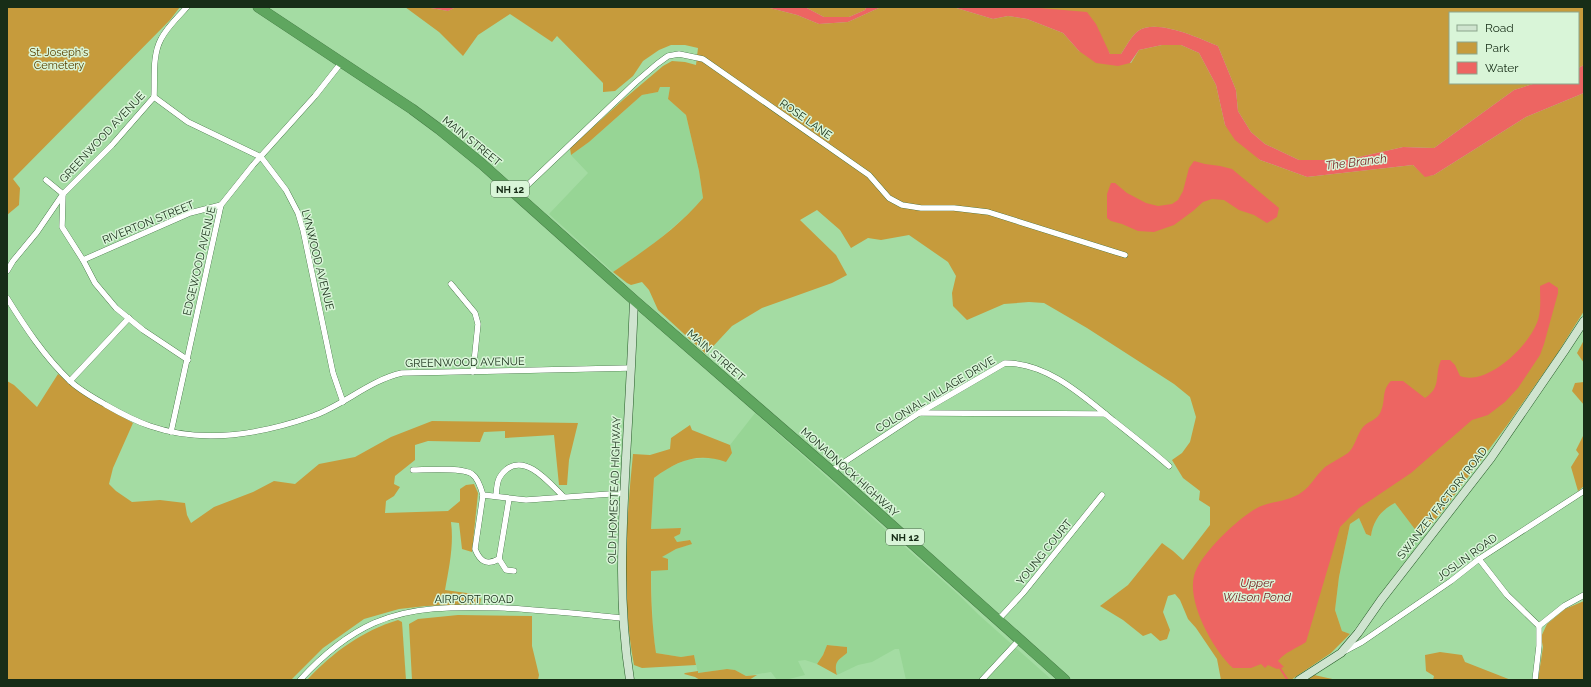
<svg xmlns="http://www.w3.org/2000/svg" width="1591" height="687" viewBox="0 0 1591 687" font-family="Raleway,sans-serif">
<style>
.built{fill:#97d595}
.green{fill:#c69b3c}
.water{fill:#ed6562}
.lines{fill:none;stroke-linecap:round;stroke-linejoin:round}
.stream{stroke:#ed6562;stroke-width:2}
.street-casing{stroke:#245826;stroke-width:6}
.secondary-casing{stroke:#245826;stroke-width:9}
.highway-casing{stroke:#467c46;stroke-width:11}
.street{stroke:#fff;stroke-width:5.5}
.secondary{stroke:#cfe4cf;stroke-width:8}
.highway{stroke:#5fa65f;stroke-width:10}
.labels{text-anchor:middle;stroke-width:3;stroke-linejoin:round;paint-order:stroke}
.shield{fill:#d9f5d8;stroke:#516951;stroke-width:1}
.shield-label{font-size:10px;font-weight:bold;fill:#172d17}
.park-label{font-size:11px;fill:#594000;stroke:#d9f5d8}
.street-label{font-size:11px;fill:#172d17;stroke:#d9f5d8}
.water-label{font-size:12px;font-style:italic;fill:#741e20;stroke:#d9f5d8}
</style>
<rect width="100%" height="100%" fill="#a4dca3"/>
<!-- built -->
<g class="built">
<path d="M660,87h10l-2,12 18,16 13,56 4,27 -9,11 -39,34 -42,29 -64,-58 39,-41 -17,-18 18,-13 53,-47 16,-3z"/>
<path d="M755,413l206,184 18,18 73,65h-146l-7,-31h-4l-23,13 -14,3 -21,10 -2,-9 2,-5 10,-8v-6l-20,-2 -4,10 -6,9 -12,-4 -7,1 7,14 -20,5h-8l-6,-8 -25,4 -11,-6 -8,-1 -29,4 -4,-18 -13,2 -25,-4 -3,-21 -2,-61 5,-1 5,-13 15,-8 15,-5 -2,-4 -12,2 -3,-5 6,-3v-6l-29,1 3,-51 14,-10 20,-9 24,-1 20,-5 -2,-8z"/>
<path d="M1395,503l22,29h8l2,2 -29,36 -29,41 -19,23 -8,-3 -7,-21 4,-33 11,-53 9,-6 7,16 5,2 2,-12 13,-17z"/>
</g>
<!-- green -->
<g class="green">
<path d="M7,7h173l-10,13 -157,159 7,9 -1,17 -12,10z"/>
<path d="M405,7h20l23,4 8,-4h310l31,8 22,9 29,-2 33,-15h72l40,12 15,-3 19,3 36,14 16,18 52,12 8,-13 23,-5h19l18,8 17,32 9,40 35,35 47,17 106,-12 12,11 9,-1 92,-58 58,-24v218l-27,43 -49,70 -67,89 -16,19h-8l-22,-29c-14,7 -22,18 -24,33l-5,-2 -7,-16 -9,6 -11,53 -4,33 7,21 8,3 -19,19 -40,27h-70l-4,-21 -21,-31 -8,-9 -8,-19 -5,-6 -7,2 -5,16 7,18 -3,9 -7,2 -9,-8 -8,3 -20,-16 -23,-14 28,-21 34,-42 11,8 10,9 27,-35v-18l-11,-7 1,-9 -17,-13 -11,-18 10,-7 8,-11 6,-25 -6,-20 -16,-13 -87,-56 -43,-25 -15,-1 -25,2 -37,16 -14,-14 -1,-13 4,-17 -8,-14 -39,-27 -28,5 -13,-2 -17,10 -11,-18 -23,-20 -17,10 36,35 11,20 -15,8 -70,25 -30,18 -26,28 -48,-44 -9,-20 -7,-8 -11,3 -4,-2 -14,-11c32,-22 65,-44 90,-74l-4,-27 -13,-56 -18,-16 2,-12h-10l-2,5 -16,3 -53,47 -18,13 -1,-7 54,-49 39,-33 9,-5 13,1 11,3 2,-17 -13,-3h-14l-12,5 -16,11 -10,15 -18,15 -12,1v-9l-46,-47 -5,6 -42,-28 -32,21 -15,21 -24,-24z"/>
<path d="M805,7h61l-1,3 -16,7h-25z"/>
<path d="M1028,7h556v58l-6,3v-55h-128v70h86l-22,7 -80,58 -31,-1 -57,13h-47l-34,-16 -14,-12 -13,-21 -2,-21 -18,-44c-19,-8 -62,-28 -80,-15 -6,4 -13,17 -17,23h-11l-4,-6 -69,-39z"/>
<path d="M1584,340v23l-7,-10z"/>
<path d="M58,374l18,14 57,35 -20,45 -4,16 7,7 16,11 28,-2 25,3 2,12 4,8 23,-16 39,-15 21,-11 21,3 24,-20 36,-7 36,-20 41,-16 146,2 -9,37 -2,25h-8l-5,-50 -49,3v-7l-21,1 -4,10 -52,-1 -13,4v15l-20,16 -1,8 6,3 -6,9 -8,5 -1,12 63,-2 12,-10v-12l6,-4 8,-1 4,9 -6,59 -10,-3 -3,-26 -8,-1c3,23 -2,46 -6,68l29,4 7,5 -1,5 -54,2 -27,3 -35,10 -41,29 -32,32h-284v-299l7,4 23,22z"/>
<path d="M1584,382v23l-12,-14 3,-8z"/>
<path d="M690,425l2,5 38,15 2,8 -6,9c-29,-10 -49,-1 -72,16l-3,51 30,-1 -1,6 -6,3 3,5 13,-2 2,4 -16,5 -14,8 6,2v11l-17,1c0,27 1,55 5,82l25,4 13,-2 2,10 -54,3 -8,-3c-13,-70 -8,-141 -1,-211l17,1 20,-6 1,-11z"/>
<path d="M1584,434v52l-6,5 -7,-24 8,-13 -3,-4z"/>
<path d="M1584,601v79h-46l5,-33 -2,-10 6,-13 18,-15z"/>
<path d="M458,615l74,1v30l7,29 -1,5h-126l-3,-56 9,-5z"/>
<path d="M398,620l4,2 4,58h-99c26,-28 55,-49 91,-60z"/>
<path d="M827,645l20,2v6c-10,8 -13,9 -10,22l-20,-11 6,-9z"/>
<path d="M1440,652l22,3 3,7 46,18h-78l1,-4 -8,-5 -1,-16z"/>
<path d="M727,669l8,1 11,6 11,-1 -8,5h-49l-5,-3 -11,-3 1,-1 13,-2v2z"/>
<path d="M1314,675l23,5h-30z"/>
</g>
<!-- water -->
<g class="water">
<path d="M425,7h31l-8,4z"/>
<path d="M766,7h39l19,10h25l16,-7 1,-3h15l-33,15 -29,2 -22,-9z"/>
<path d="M953,7h75l59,5 9,12 14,30h11c4,-6 11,-19 17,-23 18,-13 61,7 80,15l18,44 2,21 13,21 14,12 34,16h47l57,-13 31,1 80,-58 22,-7h42v-15l6,-3v28l-58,24 -92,58 -9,2 -12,-12 -106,12 -47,-17 -25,-20 -10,-15 -9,-40 -17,-32 -18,-8h-19l-23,5 -9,13 -12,3 -22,-3 -17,-12 -16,-18 -36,-14 -19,-3 -15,3z"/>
<path d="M1194,161l11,3 15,2 12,3 47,39 -2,9 -10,6 -13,-8 -15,-5 -15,-10 -12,-1 -9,3 -10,9 -19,14 -20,7 -16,-1 -16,-7 -11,-3 -4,-3v-24l4,-11h4l12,10 19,10 12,3 14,-2 6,-4 5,-9 6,-23z"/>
<path d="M1549,282l9,6v5l-14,51 -4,11 -22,33 -13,14 -17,13 -16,5 -61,53 -52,35 -19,19 -34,115c-9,6 -21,10 -28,19l6,6 -7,2 -9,-4 -3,3 -4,-4 -10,4h-18c-19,-17 -46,-65 -39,-92 5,-21 43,-57 63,-68 13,-7 32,-6 45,-16 9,-6 14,-17 23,-25 7,-5 16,-9 23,-14 7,-6 9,-19 15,-26 5,-6 15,-7 18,-16 5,-11 0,-20 10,-30h12l22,17c17,-11 9,-22 16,-38h9l5,5 5,11c28,11 74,-34 79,-60 2,-9 1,-21 1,-30z"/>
</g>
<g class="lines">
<!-- stream -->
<path class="stream" d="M1280,668l7,11"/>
<defs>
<g id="street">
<path d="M154,97l34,25 73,35 25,33 12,23 5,17 30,143 10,29"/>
<path d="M46,180l17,14 -1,33 21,33 12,23 21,25 27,22 45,30"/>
<path d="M517,195l119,-113 21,-18 11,-8 11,-2 24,5 166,116 20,23 13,7 19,3h33l34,4 137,43"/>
<path d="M83,260l107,-47 31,-8"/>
<path d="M7,271l6,-10 24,-29 26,-38 49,-49 42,-48c1,-19 -2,-41 7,-58 6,-12 17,-22 26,-32"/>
<path d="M451,284l24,29 3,11 -5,48"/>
<path d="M7,298c18,29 37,58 62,82 10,10 25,18 37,25 14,8 29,16 44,21 52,18 112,8 163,-10 31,-11 57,-36 89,-43l228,-5"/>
<path d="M70,381l59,-63"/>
<path d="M919,413l186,1"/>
<path d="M171,432l50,-227 32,-40 62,-69 26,-33"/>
<path d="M413,470c12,0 50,-3 59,4 6,4 9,14 11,21l43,5 98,-7"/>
<path d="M831,471l88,-58 86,-50c43,0 78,33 109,58 19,15 37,29 55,45"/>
<path d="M483,495l-8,54c5,12 11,17 24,10"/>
<path d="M496,496c1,-12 1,-19 11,-27 20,-15 43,15 57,28"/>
<path d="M499,559l10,-60"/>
<path d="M499,559l7,11 8,1"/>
<path d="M1479,559l28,36 32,31v20l-4,34"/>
<path d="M998,620l25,-27 79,-98"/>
<path d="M1539,626l25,-20 20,-11"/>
<path d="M1345,651l17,-9 89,-61 28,-22 105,-68"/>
<path d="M300,680c21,-23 45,-44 74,-57 41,-18 86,-16 131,-15 39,2 78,6 117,10"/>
<path d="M982,680l38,-41"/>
</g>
<g id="secondary">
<path d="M630,680c-12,-75 -8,-147 -4,-222 3,-52 6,-105 8,-158"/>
<path d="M1299,680l42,-27 17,-20 23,-33 110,-142 74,-108 19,-29"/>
</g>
<path id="highway" d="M258,7l154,102 27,20 43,35 152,136 197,171 234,209"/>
</defs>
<!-- street casing -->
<use href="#street" class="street-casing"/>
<!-- secondary casing -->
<use href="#secondary" class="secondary-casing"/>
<!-- highway casing -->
<use href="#highway" class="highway-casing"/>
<!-- street -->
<use href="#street" class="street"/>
<!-- secondary -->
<use href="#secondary" class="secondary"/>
<!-- highway -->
<use href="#highway" class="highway"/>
</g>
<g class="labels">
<!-- shield labels -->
<g class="shield">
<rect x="491" y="181" width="38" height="16" rx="3"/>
<rect x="886" y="529" width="38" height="16" rx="3"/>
</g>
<g class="shield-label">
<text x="510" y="193">NH 12</text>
<text x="905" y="541">NH 12</text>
</g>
<!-- park labels -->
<g class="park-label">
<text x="59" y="56">St. Joseph's<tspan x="59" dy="13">Cemetery</tspan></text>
</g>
<!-- street labels -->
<g class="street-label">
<text transform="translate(806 119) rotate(35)" y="4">ROSE LANE</text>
<text transform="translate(102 137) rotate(-47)" y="4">GREENWOOD AVENUE</text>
<text transform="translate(472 141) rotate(39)" y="4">MAIN STREET</text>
<text transform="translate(148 222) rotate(-22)" y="4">RIVERTON STREET</text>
<text transform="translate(318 260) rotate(76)" y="4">LYNWOOD AVENUE</text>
<text transform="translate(199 261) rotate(-77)" y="4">EDGEWOOD AVENUE</text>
<text transform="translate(716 355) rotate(41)" y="4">MAIN STREET</text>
<text transform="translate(465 362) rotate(-1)" y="4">GREENWOOD AVENUE</text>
<text transform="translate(935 394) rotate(-31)" y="4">COLONIAL VILLAGE DRIVE</text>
<text transform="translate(850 472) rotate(42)" y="4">MONADNOCK HIGHWAY</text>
<text transform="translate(614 490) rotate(-88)" y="4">OLD HOMESTEAD HIGHWAY</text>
<text transform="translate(1442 503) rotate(-52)" y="4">SWANZEY FACTORY ROAD</text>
<text transform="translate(1044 552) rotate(-51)" y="4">YOUNG COURT</text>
<text transform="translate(1467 557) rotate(-36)" y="4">JOSLIN ROAD</text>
<text x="474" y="603">AIRPORT ROAD</text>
</g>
<!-- water labels -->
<g class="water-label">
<text transform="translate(1356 162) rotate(-7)" y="4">The Branch</text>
<text x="1257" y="587">Upper<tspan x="1257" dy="14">Wilson Pond</tspan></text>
</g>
</g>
<!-- border -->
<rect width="1591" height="687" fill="none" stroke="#172d17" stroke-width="16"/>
<!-- legend -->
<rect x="1449" y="12" width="130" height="72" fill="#d9f5d8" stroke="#8ba58b"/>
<rect x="1457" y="25" width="20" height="6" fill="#cfe4cf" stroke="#8ba58b"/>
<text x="1485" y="32" font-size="12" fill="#172d17">Road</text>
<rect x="1457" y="42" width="20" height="12" fill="#c69b3c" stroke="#8ba58b"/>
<text x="1485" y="52" font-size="12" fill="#172d17">Park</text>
<rect x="1457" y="62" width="20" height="12" fill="#ed6562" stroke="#8ba58b"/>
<text x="1485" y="72" font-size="12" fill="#172d17">Water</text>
</svg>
